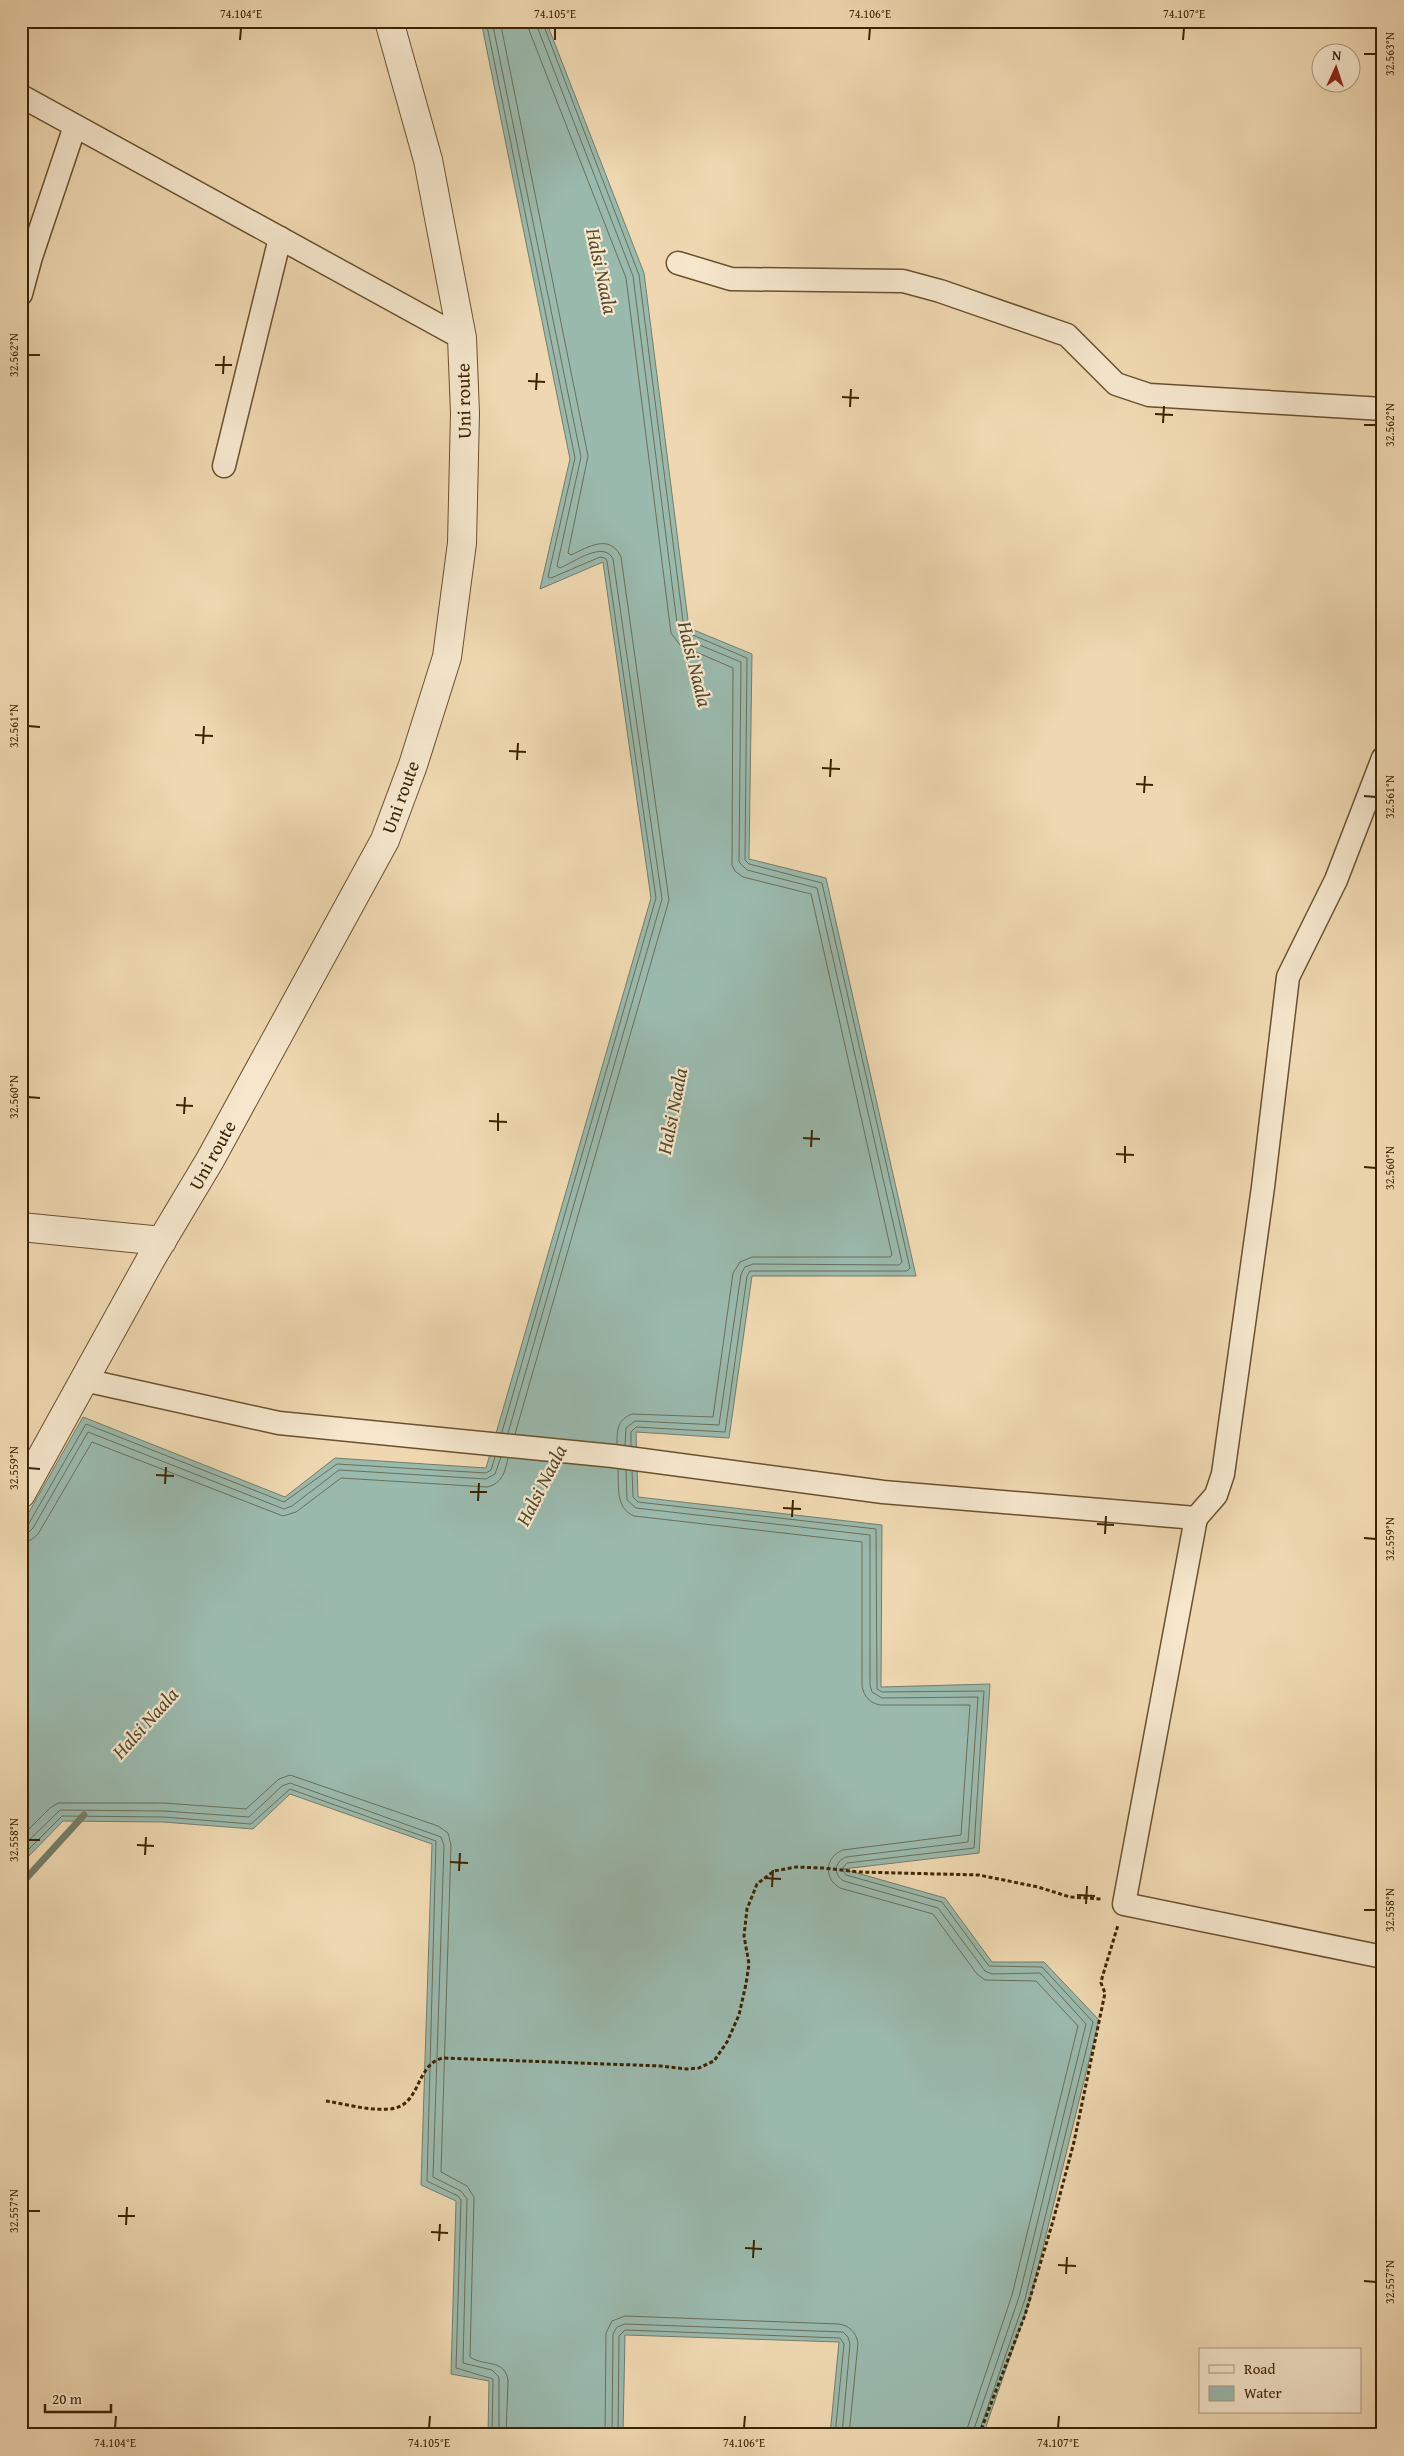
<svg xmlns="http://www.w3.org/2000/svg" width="1404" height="2456" viewBox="0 0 1404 2456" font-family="'Gentium Book Plus',serif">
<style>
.water{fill:#9ab9ad;stroke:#747d69}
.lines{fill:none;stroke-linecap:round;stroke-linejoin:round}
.shore{stroke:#6b6e58;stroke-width:1}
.stream{stroke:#747d69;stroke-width:7}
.minor-casing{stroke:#69512e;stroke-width:25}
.tertiary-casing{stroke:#69512e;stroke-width:30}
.path{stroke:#3c2402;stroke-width:3;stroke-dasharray:4 2.5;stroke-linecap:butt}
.minor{stroke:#f5e6cc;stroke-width:22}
.tertiary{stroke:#f5e6cc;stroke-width:28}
.ticks{fill:none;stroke:#3c2402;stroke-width:2}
.labels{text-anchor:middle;stroke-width:4.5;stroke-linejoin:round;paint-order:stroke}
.street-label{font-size:19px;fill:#3c2402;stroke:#f5e6cc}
.water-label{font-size:20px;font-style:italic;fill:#54492d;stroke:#f5e6cc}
.neatline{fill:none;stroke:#3c2402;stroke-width:2}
.ticks-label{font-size:12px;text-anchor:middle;fill:#3c2402}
</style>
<rect width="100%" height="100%" fill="#efd8b1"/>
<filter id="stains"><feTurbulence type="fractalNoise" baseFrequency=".004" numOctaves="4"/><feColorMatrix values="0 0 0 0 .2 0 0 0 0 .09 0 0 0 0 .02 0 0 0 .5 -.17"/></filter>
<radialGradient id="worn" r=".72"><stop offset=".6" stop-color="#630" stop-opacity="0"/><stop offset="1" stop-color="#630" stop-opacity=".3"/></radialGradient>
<!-- water -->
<path class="water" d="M481,21h65l98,252 45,355 63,26 -3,205 77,19 90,398h-164l-23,162 -93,-6 2,65 244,28 -1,162 109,-3 -11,169 -136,16 102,29 47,64h52l55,58 -69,280 -47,135h-153l9,-93 -214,-7 -2,100h-135l1,-54 -38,-7 5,-173 -35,-16 11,-341 -142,-50 -37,35 -90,-7 -100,-1 -42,43v-338l62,-109 202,80 50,-39 151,10 165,-570 -48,-336 -63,27 30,-130z"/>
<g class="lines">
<!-- shore -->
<g class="shore">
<path d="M486,21l89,437 -27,119 3,1 49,-21 5,1 2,3 49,337 -154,534"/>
<path d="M492,21l89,436 -24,109 3,2c14,-6 44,-28 53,-9l49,340 -154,534"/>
<path d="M500,21l88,435 -20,97 3,2c17,-8 39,-22 50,2l48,343 -154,534"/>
<path d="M528,21l1,9 97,248 45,355 9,12 53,23 -1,197 3,6 8,6 68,17 81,361 -2,2h-138l-12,5 -7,11 -20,144 -81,-3c-15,6 -15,16 -15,30"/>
<path d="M535,21l98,255 45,355 7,8 56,23 -2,200 8,8 70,18 85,374 -3,3 -146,-1 -8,3 -4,7 -22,151 -84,-4 -9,7 -1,17"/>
<path d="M542,21l97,254 45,354 4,4 59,25 -2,202 4,4 73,19 88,385 -3,3h-157l-3,5 -22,156 -89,-5 -5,5v14"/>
<path d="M618,1469c1,17 -3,39 16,47l228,26v144c2,11 8,17 18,19h90l-9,130 -118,15c-18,7 -20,28 -3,38l93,26 44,60 8,6 51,1 42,45 -66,269 -47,140"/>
<path d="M626,1470l1,30 9,8 234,27v150l2,7 10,6 96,-1 -10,145 -122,15c-12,5 -13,18 -2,24l94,27 47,63 7,3 48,-1 46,51 -67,273 -47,138"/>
<path d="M632,1471l1,26 5,5 238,27 1,160 5,3 102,-1 -10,157 -127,15 -5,6 4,6 96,27 47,64 53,1 51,55 -68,277 -47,136"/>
<path d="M21,1527l7,-2 58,-101 198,78 53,-38 149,9 5,-3 4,-13"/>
<path d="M21,1534l7,-1 5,-5 55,-96 196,77 8,-3 47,-36 147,9 9,-5 6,-17"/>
<path d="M21,1541l10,-1 7,-6 54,-92 191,74 13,-4 45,-34 146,9c15,-3 18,-15 21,-29"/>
<path d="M21,1837l29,-29 8,-5h106l82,6 33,-30 11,-4 148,51 10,7 3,12 -10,327 26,14 7,11 -4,160c14,10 35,1 38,24l-2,54"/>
<path d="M21,1848l39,-38 104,1 85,6 33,-31 8,-3 151,54 3,8 -11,332 28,14 6,8 -4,164 29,7 7,7v58"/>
<path d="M21,1857l41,-41 101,1 88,7 39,-35 146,52 -9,340 31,15 3,4 -5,168 37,11 -1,56"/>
<path d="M605,2435l1,-102 6,-12 13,-5 213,8c11,1 18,8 20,19l-9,92"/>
<path d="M612,2435l1,-101 4,-7 8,-3 218,8 5,5 2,7 -8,91"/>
<path d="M618,2435l1,-99 6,-6 215,8 4,6 -9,91"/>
</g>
<!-- stream -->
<path class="stream" d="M21,1884l63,-69"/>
<defs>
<g id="minor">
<path d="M21,96l441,242"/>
<path d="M678,263l53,16 172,2 37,10 127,44 49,49 33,11 234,14"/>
<path d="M21,294l10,-37 44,-131"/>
<path d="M224,466l56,-228"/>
<path d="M84,1380l195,43 334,33 270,36 313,26 -72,386 259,53"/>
<path d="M1196,1518l20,-23 7,-21 40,-287 25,-210 48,-97 47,-122"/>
</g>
<g id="tertiary">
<path d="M21,1227l141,14"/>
<path d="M21,1494l131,-237 58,-97 175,-320 28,-75 34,-108 15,-114 3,-130 -3,-75 -34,-178 -39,-139"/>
</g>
</defs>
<!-- minor casing -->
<use href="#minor" class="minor-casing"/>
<!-- tertiary casing -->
<use href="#tertiary" class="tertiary-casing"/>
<!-- path -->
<g class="path">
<path d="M326,2101c20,3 43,10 63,8 33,-2 25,-44 54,-51l218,8 26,3 12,-1 15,-7 13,-19 12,-27 7,-31 3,-20 -5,-28 3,-27 10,-25 17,-13 22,-4 27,1 36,4 120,3 59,12 32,10 32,2"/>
<path d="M979,2435l46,-120 28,-94 21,-79 31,-149 -4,-10 1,-5 16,-53"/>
</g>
<!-- minor -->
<use href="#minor" class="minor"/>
<!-- tertiary -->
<use href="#tertiary" class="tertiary"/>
</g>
<!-- ticks -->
<path class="ticks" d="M240,40l1,-12M555,40v-12M869,40l1,-12M1183,40l1,-12M1364,54h12M28,355h12M215,365h17M223,374l1,-18M528,381l17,1M536,390l1,-17M842,397l17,1M850,407l1,-18M1155,414l18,1M1163,423l1,-17M1364,425h12M28,726l12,1M195,735l18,1M203,744l1,-18M509,751l17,1M517,760l1,-17M822,768l18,1M830,777l1,-18M1136,784l17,1M1144,793l1,-17M1364,796l12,1M28,1097l12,1M176,1105l17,1M184,1114l1,-17M489,1121l18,1M498,1131v-18M803,1138l17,1M811,1147l1,-17M1116,1154l18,1M1125,1163v-17M1364,1167l12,1M28,1468l12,1M156,1475l18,1M165,1484l1,-17M470,1492h17M478,1501l1,-18M783,1508l18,1M792,1517l1,-17M1097,1524l17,1M1105,1534l1,-18M1364,1538l12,1M28,1840h12M137,1845l17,1M145,1855l1,-18M450,1862l18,1M459,1871l1,-18M764,1878l17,1M772,1887l1,-17M1077,1895l18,1M1086,1904l1,-18M1364,1910h12M28,2211h12M118,2216h17M126,2225l1,-18M431,2232l17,1M439,2241l1,-17M745,2248l17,1M753,2258l1,-18M1058,2265l18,1M1066,2274l1,-17M1364,2281l12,1M115,2428l1,-12M429,2428l1,-12M744,2428l1,-12M1058,2428l1,-12"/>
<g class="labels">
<!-- street labels -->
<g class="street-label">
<text transform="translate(463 401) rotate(-91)" y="7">Uni route</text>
<text transform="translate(400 797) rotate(-70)" y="7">Uni route</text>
<text transform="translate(212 1155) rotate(-61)" y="7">Uni route</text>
</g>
<!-- water labels -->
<g class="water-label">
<text transform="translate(602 271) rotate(78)" y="7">Halsi Naala</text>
<text transform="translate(695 664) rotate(76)" y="7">Halsi Naala</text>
<text transform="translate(672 1111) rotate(-79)" y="7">Halsi Naala</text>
<text transform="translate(541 1485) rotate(-63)" y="7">Halsi Naala</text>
<text transform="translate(145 1723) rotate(-48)" y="7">Halsi Naala</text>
</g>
</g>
<!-- margin -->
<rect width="1404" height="2456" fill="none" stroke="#efd8b1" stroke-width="55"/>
<!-- legend -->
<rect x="1199" y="2348" width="162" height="65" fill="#f5e6cc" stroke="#ab987b"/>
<rect x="1209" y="2365" width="25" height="8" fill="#f5e6cc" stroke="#ab987b"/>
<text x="1244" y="2374" font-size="15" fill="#3c2402">Road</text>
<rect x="1209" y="2386" width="25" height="15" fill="#9ab9ad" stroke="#ab987b"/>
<text x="1244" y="2398" font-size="15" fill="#3c2402">Water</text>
<!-- north arrow -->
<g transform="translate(1336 68) rotate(3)"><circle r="24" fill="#f5e6cc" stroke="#ab987b"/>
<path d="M0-4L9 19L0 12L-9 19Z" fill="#8f2418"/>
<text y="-8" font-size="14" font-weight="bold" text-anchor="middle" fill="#3c2402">N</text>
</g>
<!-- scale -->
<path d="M45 2404v8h66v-8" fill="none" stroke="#3c2402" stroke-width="2.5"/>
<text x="52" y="2404" font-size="15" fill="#3c2402" stroke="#f5e6cc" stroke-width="4" paint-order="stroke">20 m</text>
<rect x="28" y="28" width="1348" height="2400" class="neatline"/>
<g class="ticks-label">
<text x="241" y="18">74.104°E</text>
<text x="555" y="18">74.105°E</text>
<text x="870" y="18">74.106°E</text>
<text x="1184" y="18">74.107°E</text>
<text transform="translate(1390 54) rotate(-90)" y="4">32.563°N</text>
<text transform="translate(14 355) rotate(-90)" y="4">32.562°N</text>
<text transform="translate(1390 425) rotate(-90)" y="4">32.562°N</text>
<text transform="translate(14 726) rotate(-90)" y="4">32.561°N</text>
<text transform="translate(1390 797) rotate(-90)" y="4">32.561°N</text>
<text transform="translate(14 1097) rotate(-90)" y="4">32.560°N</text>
<text transform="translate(1390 1168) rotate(-90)" y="4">32.560°N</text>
<text transform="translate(14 1468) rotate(-90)" y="4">32.559°N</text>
<text transform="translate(1390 1539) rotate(-90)" y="4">32.559°N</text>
<text transform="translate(14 1840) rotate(-90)" y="4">32.558°N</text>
<text transform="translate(1390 1910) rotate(-90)" y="4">32.558°N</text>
<text transform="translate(14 2211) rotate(-90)" y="4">32.557°N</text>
<text transform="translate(1390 2282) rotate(-90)" y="4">32.557°N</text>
<text x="115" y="2447">74.104°E</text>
<text x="429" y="2447">74.105°E</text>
<text x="744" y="2447">74.106°E</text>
<text x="1058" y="2447">74.107°E</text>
</g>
<rect width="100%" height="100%" filter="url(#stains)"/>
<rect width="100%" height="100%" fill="url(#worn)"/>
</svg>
